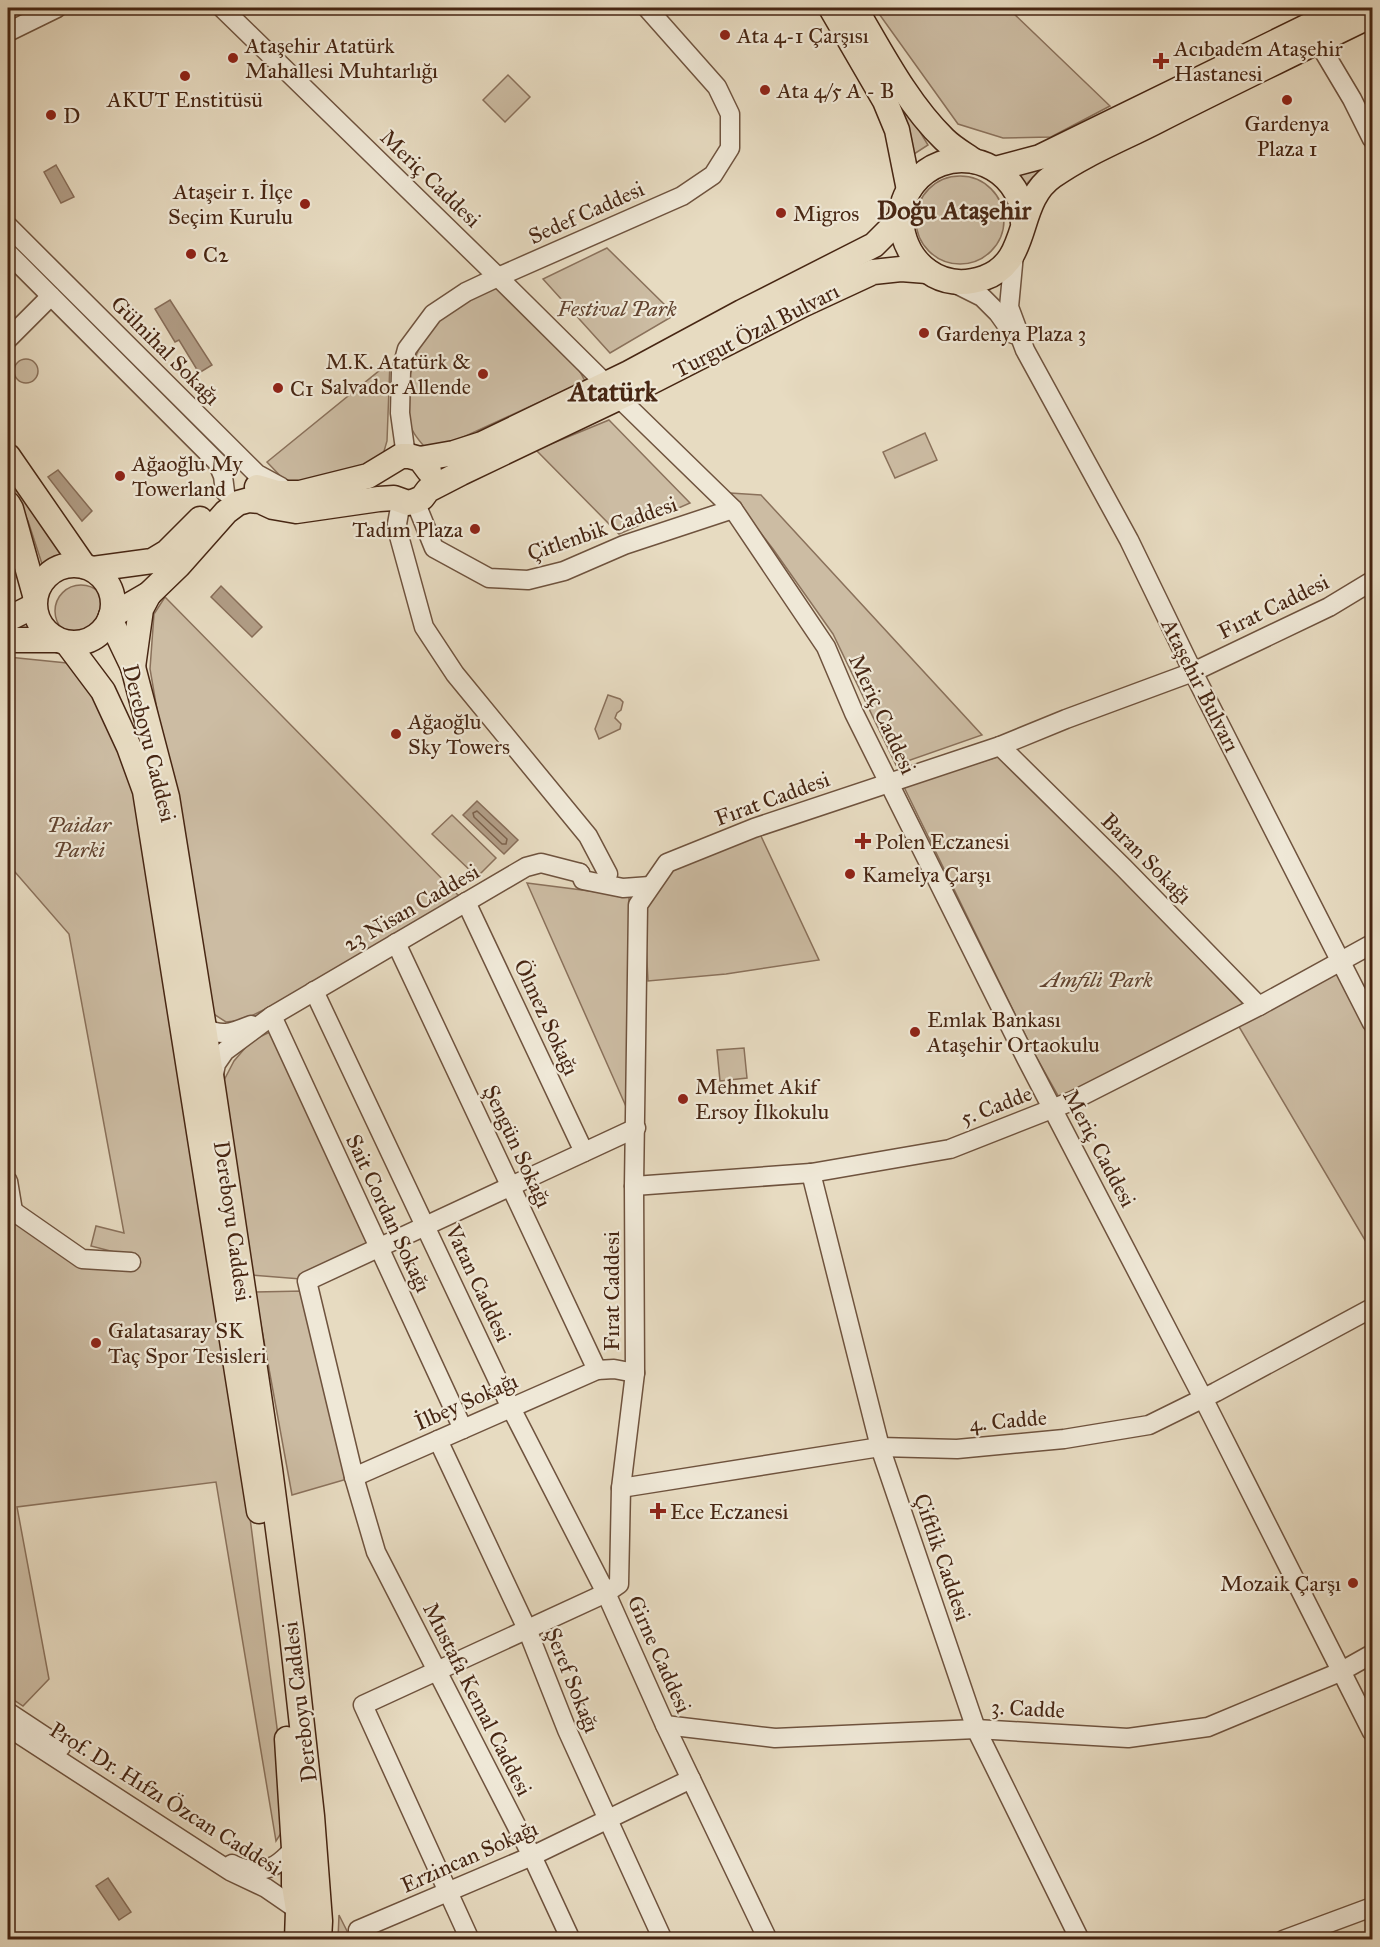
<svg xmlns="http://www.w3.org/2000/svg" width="1380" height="1947" viewBox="0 0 1380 1947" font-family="'IM FELL Great Primer',serif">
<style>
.green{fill:#ccbca3;stroke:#8a715b;stroke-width:1.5}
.water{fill:#b19d86;stroke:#876d58;stroke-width:1.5}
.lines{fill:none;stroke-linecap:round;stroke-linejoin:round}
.shore{stroke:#7c624c;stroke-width:1.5}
.minor-casing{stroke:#6f533e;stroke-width:21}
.major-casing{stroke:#472613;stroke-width:27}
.minor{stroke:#efe8d7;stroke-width:18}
.major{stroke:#e7dbc1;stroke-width:24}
.poi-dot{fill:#8f2418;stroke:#efe8d7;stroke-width:2}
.labels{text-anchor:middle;stroke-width:4.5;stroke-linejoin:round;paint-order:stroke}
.poi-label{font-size:22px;fill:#472613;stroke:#efe8d7;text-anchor:start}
.street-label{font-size:22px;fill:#472613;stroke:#efe8d7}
.park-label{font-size:22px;font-style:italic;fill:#624430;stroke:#efe8d7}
.quarter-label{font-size:26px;font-weight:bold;fill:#472613;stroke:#efe8d7}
.district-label{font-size:28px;font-weight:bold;fill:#472613;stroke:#efe8d7}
</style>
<rect width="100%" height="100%" fill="#e7dbc1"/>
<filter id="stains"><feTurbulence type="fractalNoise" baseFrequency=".00333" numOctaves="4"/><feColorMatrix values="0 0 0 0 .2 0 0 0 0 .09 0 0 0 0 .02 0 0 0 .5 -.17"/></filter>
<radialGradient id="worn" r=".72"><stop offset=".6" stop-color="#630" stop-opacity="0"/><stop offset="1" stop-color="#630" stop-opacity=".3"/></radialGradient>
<!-- green -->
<g class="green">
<path d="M877,8h131l102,98 -59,31 -48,1 -45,-14 -81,-113z"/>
<path d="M508,75l22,22 -25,25 -22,-22z"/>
<path d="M902,102l26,43 -14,9 -19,-49z"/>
<path d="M1066,159l-33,18 -14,15 -14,-22z"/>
<circle cx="960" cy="220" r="44"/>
<path d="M607,248l62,61 4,7 -63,37 -67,-74z"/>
<path d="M500,286l74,75 11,20 -141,65 -17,4c-8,-10 -16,-18 -19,-31 -6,-31 9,-83 34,-103 18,-13 38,-21 58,-30z"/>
<circle cx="26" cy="371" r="12"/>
<path d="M390,362l-3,79 -5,17 -17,13 -76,14 -22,-23z"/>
<path d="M609,420l81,83 -71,31 -83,-84z"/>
<path d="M925,433l12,27 -42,18 -12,-26z"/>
<path d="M8,466l65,88 -15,5 -14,11 -16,-49 -20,-37z"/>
<path d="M730,493l31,2 221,240 -86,30 -63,-131 -60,-85z"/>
<circle cx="81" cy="611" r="26"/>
<path d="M165,597l294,299 -135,84 -81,40 -17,2 -17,-11 -59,-342 4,-55z"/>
<path d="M8,657l59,6 35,31 27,53 116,732 44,342 -13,20 -60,-359 -199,25 32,172 -26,27 -15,-10v-482l71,48 47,-7 -35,-9 5,-20 28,7 -55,-299 -61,-70z"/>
<path d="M608,695l12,4 3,3 -2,8 -4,3 -2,5 6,6 -1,5 -21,10 -4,-10z"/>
<path d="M1000,756l116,114 127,134 -183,95 -26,-46 -130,-266z"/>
<path d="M452,815l44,43 -19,19 -45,-43z"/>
<path d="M760,834l59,126 -93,14 -78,7 -4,-77 29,-39z"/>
<path d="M527,883l102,13 -1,215z"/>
<path d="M1338,973l34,68v211l-134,-227z"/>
<path d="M274,1030l104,218 -77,31 -49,-4 -31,-189 13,-25 17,-20z"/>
<path d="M744,1048l3,30 -27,3 -3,-31z"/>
<path d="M304,1291l50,186 -62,18 -37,-203z"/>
<path d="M339,1915l12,24h-13z"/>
</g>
<!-- water -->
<g class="water">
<path d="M56,165l18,32 -13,6 -17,-31z"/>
<path d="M170,300l42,65 -13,8 -20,-33 -4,2 -20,-33z"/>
<path d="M58,470l34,41 -10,10 -34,-44z"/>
<path d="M221,586l41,41 -10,10 -41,-40z"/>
<path d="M477,801l41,39 -14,14 -41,-39z"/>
<path d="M108,1878l23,34 -12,8 -23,-34z"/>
</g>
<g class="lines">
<!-- shore -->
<path class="shore" d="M477,811l30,28 -1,5h-4l-28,-27 -1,-4z"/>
<defs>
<g id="minor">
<path d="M222,8l276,269 108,107"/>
<path d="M8,32l49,-24"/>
<path d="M1318,42l34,57 20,40"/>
<path d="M8,226l249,248 24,13"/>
<path d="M8,253l209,209 6,14 2,16"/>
<path d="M1014,254l-5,53 16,43 104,190 64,132 179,351"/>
<path d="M954,283l28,14 16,16 15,21"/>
<path d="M8,339l43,-43"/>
<path d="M619,398l114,111 93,138 28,66 172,345 177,340 169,334"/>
<path d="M406,456l-6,-43 1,-42 6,-22 26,-35 33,-22 32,-15 184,-81 31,-21 17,-27v-34l-13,-27 -70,-79"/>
<path d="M415,501l19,47 55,30 39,2 36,-9 60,-26 109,-36"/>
<path d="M401,502l-4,22 2,12 25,91 31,47 133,162 20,38"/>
<path d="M1000,746l124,122 135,138"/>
<path d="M580,873l3,7 40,8 27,-2"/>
<path d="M466,902l118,250"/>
<path d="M396,943l201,427"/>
<path d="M314,991l197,417 95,185 59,132 103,215"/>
<path d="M272,1016l191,413"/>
<path d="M204,1028c19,9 27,5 47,-3"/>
<path d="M213,1079l3,-15 9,-13 47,-35 254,-149 15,-4 39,10"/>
<path d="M811,1173l69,274 96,282 104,211"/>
<path d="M8,1181l5,30"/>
<path d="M634,1186l177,-13 139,-24 122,-48 187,-95 113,-62"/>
<path d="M8,1212l5,-1 69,48 49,3"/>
<path d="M438,1440l89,189 40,101 96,210"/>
<path d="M354,1477l243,-107 17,-1 21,4"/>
<path d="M621,1488l259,-41 77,2 107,-10 85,-14 67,-33 156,-84"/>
<path d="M8,1712l53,35"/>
<path d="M665,1725l110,13 201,-9 152,9 80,-11 132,-55 32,-18"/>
<path d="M8,1727l222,144 36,17 32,22"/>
<path d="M232,1864c10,6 28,8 39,3 9,-3 16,-12 23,-18"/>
<path d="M363,1940l-5,-10 174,-74 159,-77"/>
<path d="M470,1940l-107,-235 243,-112 13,-9 2,-96 14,-115 -1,-187 4,-281 29,-42 87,-35 246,-82 66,-27 127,-47 136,-65 43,-26"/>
<path d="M571,1940l-39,-84 -156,-304 -22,-75 -47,-196 329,-153"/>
<path d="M1283,1940l89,-33"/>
</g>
<g id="major">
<path d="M831,8l54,93 12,29 12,60"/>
<path d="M855,8c26,44 52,95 89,131 9,9 20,15 30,22"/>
<path d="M995,169l45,-12 305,-149"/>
<path d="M1023,223c-1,-7 -1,-16 -3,-23 -18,-45 -76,-54 -106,-17 -9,10 -14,25 -13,38 4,43 40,72 83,57 48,-17 30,-75 69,-102 31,-22 69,-37 104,-55 71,-36 143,-71 215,-106"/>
<path d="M8,456l76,110"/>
<path d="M420,459l34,-6 28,-9 147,-71 113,-61 132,-67 27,-27"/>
<path d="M257,487l20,6h23l68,-17 33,-20h8l11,3 9,12"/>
<path d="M8,504l3,5 24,86"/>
<circle cx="74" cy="604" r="39"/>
<path d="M93,569l59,-8 15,-9 33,-33"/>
<path d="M111,616l38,-22 30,-29 47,-53 12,-9 11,-3 11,1 13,6 23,4 83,-12 15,-1 14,5 7,-2 7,-3 6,-8 33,-17 176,-84 167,-85 69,-32 28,-3 26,2"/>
<path d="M8,619l26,-13"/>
<path d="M110,619l23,48 34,130 37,231 66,441 22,166 20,181 8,105 -1,19"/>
<path d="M8,640h49"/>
<path d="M67,643l36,48 26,56 16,44 114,720"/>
<path d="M133,667l8,-58 8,-15"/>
<path d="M287,1739l7,110v36l4,25 -1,30"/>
</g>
</defs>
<!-- minor casing -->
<use href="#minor" class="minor-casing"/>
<!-- major casing -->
<use href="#major" class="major-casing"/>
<!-- minor -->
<use href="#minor" class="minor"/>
<!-- major -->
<use href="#major" class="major"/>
</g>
<!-- markers -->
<g class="poi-dot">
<circle cx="725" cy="35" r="6"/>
<circle cx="233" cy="58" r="6"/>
<path d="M1158 52h6v6h6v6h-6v6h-6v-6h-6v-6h6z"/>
<circle cx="185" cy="76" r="6"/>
<circle cx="765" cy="90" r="6"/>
<circle cx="1287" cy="100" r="6"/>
<circle cx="51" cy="115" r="6"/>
<circle cx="305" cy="204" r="6"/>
<circle cx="781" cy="213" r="6"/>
<circle cx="191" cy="254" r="6"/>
<circle cx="924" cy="333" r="6"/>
<circle cx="483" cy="374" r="6"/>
<circle cx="278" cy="388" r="6"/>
<circle cx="120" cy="476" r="6"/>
<circle cx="475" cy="529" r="6"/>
<circle cx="396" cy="734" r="6"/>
<path d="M860 832h6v6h6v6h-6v6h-6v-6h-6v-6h6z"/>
<circle cx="850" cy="874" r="6"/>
<circle cx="915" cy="1032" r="6"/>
<circle cx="683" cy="1099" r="6"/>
<circle cx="96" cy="1343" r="6"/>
<path d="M655 1502h6v6h6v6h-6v6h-6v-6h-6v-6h6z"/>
<circle cx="1353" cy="1583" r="6"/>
</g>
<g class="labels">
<!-- poi labels -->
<g class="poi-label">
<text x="737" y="43">Ata 4-1 Çarşısı</text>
<text x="245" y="53">Ataşehir Atatürk<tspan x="245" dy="25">Mahallesi Muhtarlığı</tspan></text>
<text x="1174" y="56">Acıbadem Ataşehir<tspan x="1174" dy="25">Hastanesi</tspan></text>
<text x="777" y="98">Ata 4/5 A - B</text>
<text x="185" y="107" text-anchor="middle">AKUT Enstitüsü</text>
<text x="63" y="123">D</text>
<text x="1287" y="131" text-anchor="middle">Gardenya<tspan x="1287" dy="25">Plaza 1</tspan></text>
<text x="293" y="199" text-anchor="end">Ataşeir 1. İlçe<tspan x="293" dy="25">Seçim Kurulu</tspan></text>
<text x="793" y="221">Migros</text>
<text x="203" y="262">C2</text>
<text x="936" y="341">Gardenya Plaza 3</text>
<text x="471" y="369" text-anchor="end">M.K. Atatürk &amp;<tspan x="471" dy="25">Salvador Allende</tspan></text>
<text x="290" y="396">C1</text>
<text x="132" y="471">Ağaoğlu My<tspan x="132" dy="25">Towerland</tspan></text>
<text x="463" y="537" text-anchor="end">Tadım Plaza</text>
<text x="408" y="729">Ağaoğlu<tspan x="408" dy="25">Sky Towers</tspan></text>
<text x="875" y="849">Polen Eczanesi</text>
<text x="862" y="882">Kamelya Çarşı</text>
<text x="927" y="1027">Emlak Bankası<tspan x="927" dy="25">Ataşehir Ortaokulu</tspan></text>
<text x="695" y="1094">Mehmet Akif<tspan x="695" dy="25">Ersoy İlkokulu</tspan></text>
<text x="108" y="1338">Galatasaray SK<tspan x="108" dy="25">Taç Spor Tesisleri</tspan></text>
<text x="670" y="1519">Ece Eczanesi</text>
<text x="1341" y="1591" text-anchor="end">Mozaik Çarşı</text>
</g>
<!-- street labels -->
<g class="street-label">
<text transform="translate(431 178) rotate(44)" y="8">Meriç Caddesi</text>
<text transform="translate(586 212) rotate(-24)" y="8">Sedef Caddesi</text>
<text transform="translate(756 330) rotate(-27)" y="8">Turgut Özal Bulvarı</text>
<text transform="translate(166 350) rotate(45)" y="8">Gülnihal Sokağı</text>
<text transform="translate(602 528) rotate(-19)" y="8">Çitlenbik Caddesi</text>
<text transform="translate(1273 606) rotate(-26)" y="8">Fırat Caddesi</text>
<text transform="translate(1201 685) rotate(63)" y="8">Ataşehir Bulvarı</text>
<text transform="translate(883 714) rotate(65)" y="8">Meriç Caddesi</text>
<text transform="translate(150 743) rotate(76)" y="8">Dereboyu Caddesi</text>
<text transform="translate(772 798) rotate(-20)" y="8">Fırat Caddesi</text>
<text transform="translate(1147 858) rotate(45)" y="8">Baran Sokağı</text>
<text transform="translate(411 907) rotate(-30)" y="8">23 Nisan Caddesi</text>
<text transform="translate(547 1017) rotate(65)" y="8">Ölmez Sokağı</text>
<text transform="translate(996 1105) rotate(-21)" y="8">5. Cadde</text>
<text transform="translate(518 1146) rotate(65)" y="8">Şengün Sokağı</text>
<text transform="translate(1100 1148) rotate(62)" y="8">Meriç Caddesi</text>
<text transform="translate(389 1213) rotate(65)" y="8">Sait Cordan Sokağı</text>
<text transform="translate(233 1221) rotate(82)" y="8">Dereboyu Caddesi</text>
<text transform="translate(479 1283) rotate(65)" y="8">Vatan Caddesi</text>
<text transform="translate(611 1291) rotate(-90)" y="8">Fırat Caddesi</text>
<text transform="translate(466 1401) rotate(-24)" y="8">İlbey Sokağı</text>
<text transform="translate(1008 1420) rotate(-5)" y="8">4. Cadde</text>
<text transform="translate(943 1557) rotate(71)" y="8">Çiftlik Caddesi</text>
<text transform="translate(660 1654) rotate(66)" y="8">Girne Caddesi</text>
<text transform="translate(573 1680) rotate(68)" y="8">Şeref Sokağı</text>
<text transform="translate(478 1699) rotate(63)" y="8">Mustafa Kemal Caddesi</text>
<text transform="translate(299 1702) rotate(-97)" y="8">Dereboyu Caddesi</text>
<text transform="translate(1028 1708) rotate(3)" y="8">3. Cadde</text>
<text transform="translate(166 1798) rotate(32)" y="8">Prof. Dr. Hıfzı Özcan Caddesi</text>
<text transform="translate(469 1856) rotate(-24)" y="8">Erzincan Sokağı</text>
</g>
<!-- park labels -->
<g class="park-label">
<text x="617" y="316">Festival Park</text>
<text x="79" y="832">Paidar<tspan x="79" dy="25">Parki</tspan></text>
<text x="1097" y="987">Amfili Park</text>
</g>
<!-- quarter labels -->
<g class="quarter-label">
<text x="954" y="219">Doğu Ataşehir</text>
</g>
<!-- district labels -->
<g class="district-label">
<text x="613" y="401">Atatürk</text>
</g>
</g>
<!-- margin -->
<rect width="1380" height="1947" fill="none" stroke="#e7dbc1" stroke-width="30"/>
<rect x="9" y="9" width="1362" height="1929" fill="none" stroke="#472613" stroke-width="3"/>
<rect x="15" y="15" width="1350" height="1917" fill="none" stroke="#472613" stroke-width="1.5"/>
<rect width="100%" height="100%" filter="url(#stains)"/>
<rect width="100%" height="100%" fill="url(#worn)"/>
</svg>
